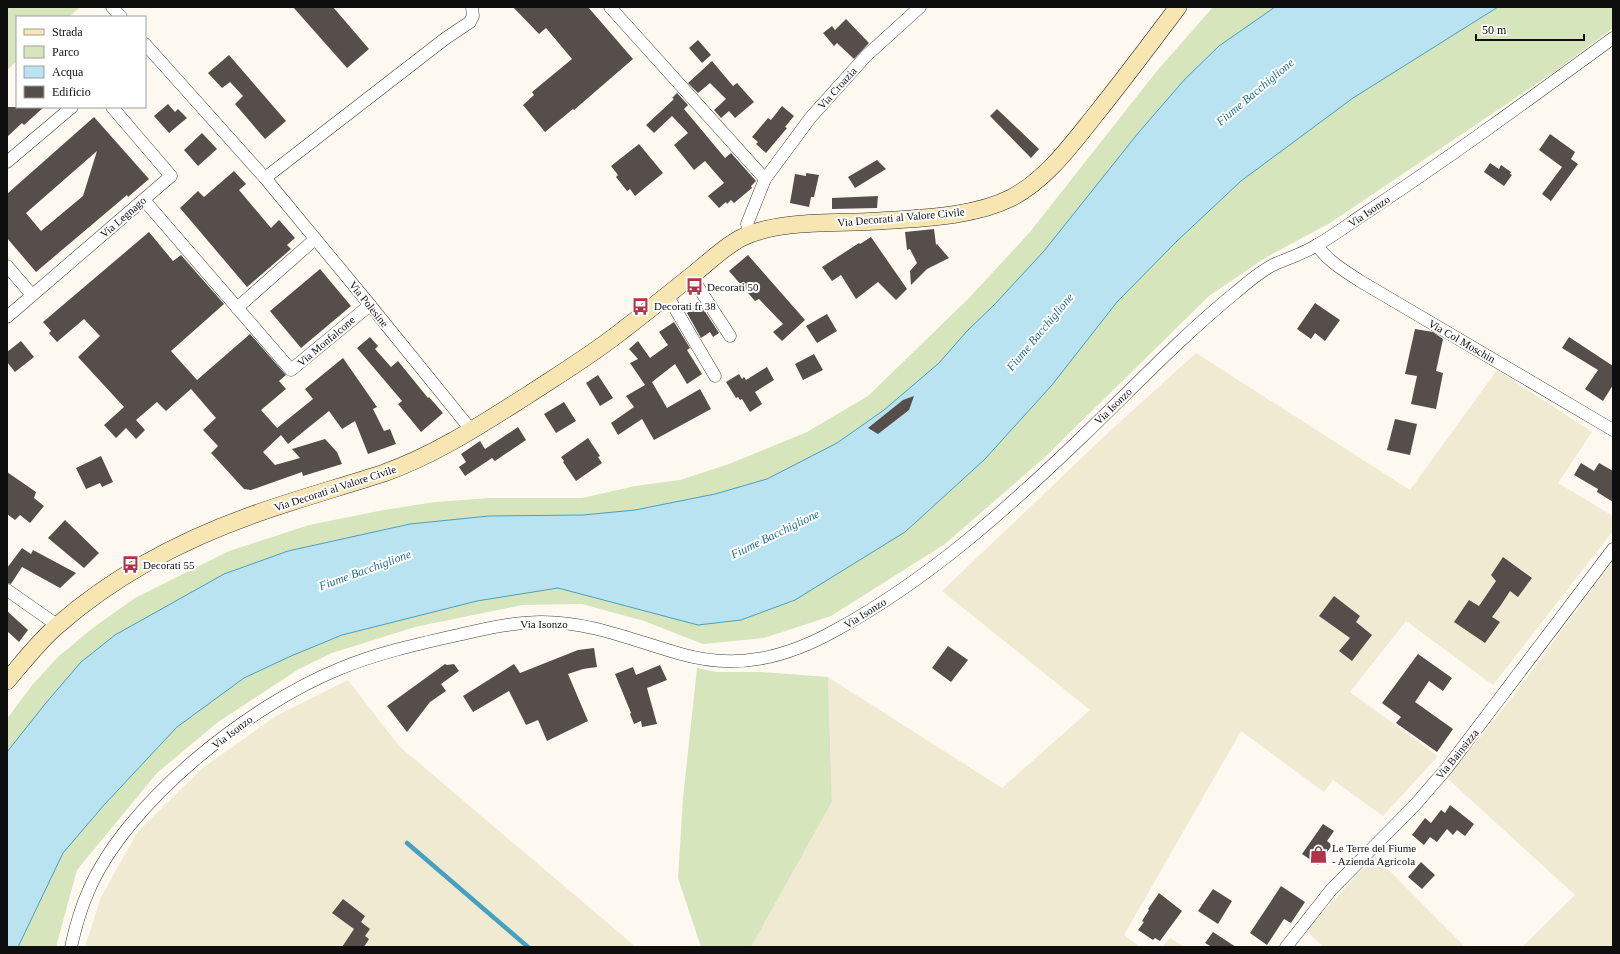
<svg xmlns="http://www.w3.org/2000/svg" width="1620" height="954" viewBox="0 0 1620 954" font-family="Georgia,serif">
<style>
.farmland{fill:#f1ead2}
.green{fill:#d7e5bc}
.water{fill:#b9e3f0;stroke:#47a0c0}
.lines{fill:none;stroke-linecap:round;stroke-linejoin:round}
.stream{stroke:#47a0c0;stroke-width:4.5}
.building{fill:#554e4b;fill-rule:evenodd}
.street-casing{stroke:#414141;stroke-width:13}
.secondary-casing{stroke:#303030;stroke-width:18}
.street{stroke:#fff;stroke-width:12}
.secondary{stroke:#f7e6b1;stroke-width:17}
.labels{text-anchor:middle;stroke-width:4;stroke-linejoin:round;paint-order:stroke}
.street-label{font-size:11px;fill:#0e0e0e;stroke:#fff}
.poi-label{font-size:11px;fill:#0e0e0e;stroke:#fff;text-anchor:start}
.water-label{font-size:12px;font-style:italic;fill:#237193;stroke:#fff}
</style>
<rect width="100%" height="100%" fill="#fdf9f0"/>
<!-- farmland -->
<g class="farmland">
<path d="M1196,353l214,137 87,-120 95,62 -34,51 55,33v15l-120,154 -87,-64 -56,71 88,64 -55,60 -50,-36 -9,12 -83,-61 -117,204 16,12h-389l81,-145 -4,-125 174,111 88,-78 -148,-119 170,-162z"/>
<path d="M1613,561v386h-91l53,-52 -128,-117 64,-79z"/>
<path d="M348,680l51,66 237,201h-551l16,-50 37,-66 66,-64 72,-51z"/>
<path d="M1375,856l90,91h-142l-17,-17z"/>
<path d="M1170,938l14,9h-22z"/>
</g>
<!-- green -->
<g class="green">
<path d="M7,7h73l-11,10h-52v44l-10,9z"/>
<path d="M1213,7h400v21l-59,44 -224,151 -65,35 -56,38 -164,161 -100,87 -114,72 -67,22 -61,6 -59,-23 -62,-17 -60,1 -107,22 -83,26 -33,16 -81,53 -61,51 -80,97 -21,77h-49v-228l25,-34 27,-29 35,-29 41,-29 94,-47 80,-26 75,-15 51,-8 55,-4h92l53,-12 45,-6 49,-16 78,-32 61,-36 101,-98 61,-66 126,-160z"/>
<path d="M697,668l20,4h44l67,5 4,125 -81,145h-50l-23,-69 5,-80z"/>
</g>
<!-- water -->
<path class="water" d="M1275,7h223l-145,91 -112,83 -64,60 -60,61 -65,83 -68,75 -79,72 -110,68 -54,20 -43,5 -140,-37 -81,13 -135,34 -51,21 -47,22 -67,49 -73,78 -41,48 -45,94h-11v-195l38,-48 36,-42 34,-27 109,-61 64,-23 122,-27 79,-8 94,-1 52,-5 80,-16 52,-15 70,-36 47,-33 55,-47 28,-32 27,-26 50,-54 95,-119 46,-53 34,-33z"/>
<g class="lines">
<!-- stream -->
<path class="stream" d="M407,843l121,104"/>
</g>
<!-- building -->
<g class="building">
<path d="M293,7h40l36,42 -22,19z"/>
<path d="M513,7h75l45,52 -59,51 -1,-1 -28,23 -22,-27 11,-10 -2,-3 40,-33 -26,-31 -7,6z"/>
<path d="M846,19l23,24 -15,16 -17,-16 -3,3 -11,-13 9,-7 3,4z"/>
<path d="M698,40l13,15 -9,8 -13,-15z"/>
<path d="M229,55l57,66 -21,18 -30,-35 8,-8 -13,-14 -8,6 -14,-15z"/>
<path d="M712,61l21,25 4,-3 17,19 -19,16 -6,-7 -8,7 -7,-8 12,-11 -16,-16 -12,10 -10,-10z"/>
<path d="M677,93l11,12 -4,4 41,49 6,-5 25,28 -5,5 1,2 -18,15 -3,-3 -4,4 -1,-2 -7,6 -11,-12 16,-13 -19,-22 -11,9 -20,-25 14,-12 -16,-17 -18,17 -8,-8 28,-26 -2,-1z"/>
<path d="M168,104l7,8 3,-3 9,9 -18,15 -15,-17z"/>
<path d="M782,106l12,10 -9,11 2,1 -21,25 -10,-9 2,-2 -6,-5 16,-19 3,2z"/>
<path d="M7,107h37l-20,18 -2,-2 -15,14z"/>
<path d="M997,109l42,40 -8,9 -41,-42z"/>
<path d="M94,117l55,62 -21,18 -1,-2 -91,77 -29,-34v-44zM97,151l-14,45 -42,35 -15,-18z"/>
<path d="M202,133l15,16 -19,17 -14,-16z"/>
<path d="M1550,134l25,18 -4,7 7,5 -27,37 -9,-7 20,-27 -23,-17z"/>
<path d="M639,144l24,29 -28,23 -5,-7 -3,2 -11,-14 2,-2 -7,-9z"/>
<path d="M877,160l9,9 -31,19 -7,-11z"/>
<path d="M1490,163l9,6 2,-4 10,7 -1,2 2,1 -8,11 -20,-14z"/>
<path d="M234,171l12,13 -7,6 32,38 8,-8 16,18 -8,7 4,4 -44,38 -67,-79 18,-17 6,6z"/>
<path d="M806,173l13,2 -5,22h-3l-2,10 -19,-4 5,-29 11,2z"/>
<path d="M878,196l-1,12 -45,1v-11z"/>
<path d="M934,229l2,16 1,-1 12,14 -22,11 -16,16 -1,-14 7,-8 -7,-14 -3,1 -2,-18z"/>
<path d="M149,232l24,29 8,-6 43,49 -53,47 26,29 53,-46 36,41 -7,6 7,8 -25,21 16,18 36,-29 -8,-10 38,-31 34,49 -4,2 11,22 6,-2 6,15 -28,10 -13,-33 -13,8 -13,-18 -41,33 -7,-9 -18,17 12,13 25,-7 -8,-9 33,-10 12,13 5,12 -39,12 -1,-4 -51,18 -7,-1 -33,-36 7,-7 -15,-16 13,-12 -25,-29 -25,22 -9,-9 -21,18 9,10 -9,9 -10,-11 -10,10 -12,-13 20,-18 -46,-50 22,-21 -16,-17 -27,23 -8,-9 2,-2 -8,-9z"/>
<path d="M871,237l36,52 -11,11 -18,-18 -22,17 -15,-24 -9,6 -10,-14 37,-24 1,1z"/>
<path d="M748,255l57,65 -23,21 -9,-9 10,-8 -24,-25 -4,2 -26,-30z"/>
<path d="M320,269l31,37 -50,42 -31,-37z"/>
<path d="M1315,303l25,17 -15,21 -10,-8 -4,6 -14,-10z"/>
<path d="M700,304l19,29 -6,4 -3,-5 -9,6 -14,-25z"/>
<path d="M827,314l10,17 -20,12 -11,-17z"/>
<path d="M674,322l16,26 -3,2 15,24 -15,10 -12,-20 -23,18 15,26 33,-19 11,20 -57,31 -12,-21 -24,16 -7,-12 23,-16 -8,-11 19,-11 -15,-22 8,-4 -9,-10 9,-8 12,17 18,-13 -9,-13z"/>
<path d="M1415,329l18,3 10,7 -7,32 7,2 -7,36 -25,-5 6,-28 -12,-2z"/>
<path d="M370,337l8,9 -3,3 16,18 7,-6 30,37 1,-1 14,16 -22,19 -23,-28 4,-3 -45,-53z"/>
<path d="M1569,337l44,29v19l-10,16 -18,-12 13,-19 -36,-22z"/>
<path d="M21,341l13,16 -19,15 -8,-10v-10z"/>
<path d="M814,354l9,16 -20,10 -8,-16z"/>
<path d="M767,367l7,13 -19,12 7,12 -12,8 -8,-13 -2,1 -2,-3 -2,1 -10,-16 13,-8 3,5 2,-2 2,3z"/>
<path d="M598,375l15,23 -13,8 -14,-23z"/>
<path d="M914,396l-5,14 -31,24 -10,-6 35,-28z"/>
<path d="M564,402l12,19 -20,12 -12,-19z"/>
<path d="M1395,419l22,5 -7,31 -23,-5z"/>
<path d="M518,427l8,13 -31,21 -3,-3 -27,18 -6,-9 7,-5 -5,-8 19,-13 5,8z"/>
<path d="M588,438l12,18 -2,1 4,6 -26,18 -13,-19 1,-1 -3,-4z"/>
<path d="M101,456l12,26 -11,5 -2,-4 -14,6 -10,-21z"/>
<path d="M1581,463l13,8 5,-8 14,8v31l-16,-10 1,-3 -24,-14z"/>
<path d="M7,472l29,20 -2,6 10,8 -14,17 -10,-8 -5,5 -8,-6z"/>
<path d="M65,520l34,33 -15,15 -36,-30z"/>
<path d="M22,548l9,6 2,-4 43,23 -16,15 -38,-21 -11,17 -4,-1v-15z"/>
<path d="M1503,557l29,21 -14,19 -8,-6 -9,14 -9,12 8,5 -15,21 -31,-21 15,-22 10,6 17,-25 -5,-6z"/>
<path d="M1334,596l26,20 -4,6 16,13 -20,26 -13,-10 11,-13 -31,-22z"/>
<path d="M7,611l21,19 -9,12 -12,-11z"/>
<path d="M948,646l20,14 -17,22 -19,-14z"/>
<path d="M594,648l3,19 -14,2 -15,5 20,47 -41,20 -9,-21 -12,5 -17,-34 -36,21 -10,-16 51,-32 6,9 58,-23z"/>
<path d="M1418,654l34,24 -9,13 -14,-10 -14,21 38,27 -16,23 -41,-29 5,-6 -19,-14z"/>
<path d="M445,664l2,1 7,-1 5,7 -18,13 5,7 -16,11 -23,30 -20,-26z"/>
<path d="M660,665l7,15 -20,8 10,36 -15,3 -1,-6 -7,3 -4,-10 1,-1 -16,-39 18,-7 3,8z"/>
<path d="M1450,805l24,19 -9,12 -8,-6 -4,5 -6,-6 -10,13 -7,-5 -6,8 -12,-10 13,-17 6,5 10,-13 4,3z"/>
<path d="M1323,824l11,7 -7,10 5,4 -14,20 -16,-11z"/>
<path d="M1421,862l14,13 -13,14 -14,-12z"/>
<path d="M1281,886l24,16 -14,21 -7,-4 -17,26 -17,-12z"/>
<path d="M1213,889l19,12 -14,23 -20,-13z"/>
<path d="M1159,893l23,18 -22,30 -5,-3 -2,2 -15,-10 6,-8 -2,-1 7,-11 -1,-1z"/>
<path d="M343,899l22,17 -4,6 9,7 -5,7 4,3 -5,8h-22l12,-18 -22,-16z"/>
<path d="M1213,932l23,15h-24l-7,-4z"/>
</g>
<g class="lines">
<defs>
<g id="street">
<path d="M112,7l9,10"/>
<path d="M610,7l155,172"/>
<path d="M145,44l120,134 105,127 102,126"/>
<path d="M7,162l65,-55"/>
<path d="M265,178l181,-140 24,-16 3,-6 -1,-9"/>
<path d="M144,200l147,170 79,-65"/>
<path d="M750,234l-3,-10 18,-45 46,-62 55,-61 54,-49"/>
<path d="M1317,245c10,16 28,26 43,36l253,149"/>
<path d="M7,266l25,29"/>
<path d="M691,276l39,60"/>
<path d="M667,295l48,81"/>
<path d="M237,308l78,-69"/>
<path d="M7,317l164,-141 -59,-69"/>
<path d="M7,590l50,35"/>
<path d="M71,947c4,-18 9,-37 17,-55 38,-90 162,-187 251,-223 38,-16 79,-25 119,-34 27,-6 56,-13 84,-13 50,0 92,19 139,32 56,16 105,4 155,-24 92,-50 171,-121 246,-193 51,-49 99,-100 153,-144 12,-10 24,-21 38,-28 15,-7 30,-11 44,-20 16,-9 32,-21 47,-31 85,-56 167,-116 249,-176"/>
<path d="M1286,947l45,-57 84,-85 32,-37 166,-219"/>
</g>
<path id="secondary" d="M7,681c16,-19 32,-40 51,-56 56,-49 126,-86 197,-111 42,-15 86,-27 129,-41 53,-19 98,-49 144,-78 32,-21 65,-41 95,-65 25,-19 48,-38 72,-57 15,-12 29,-26 46,-35 38,-19 96,-14 138,-17 42,-3 94,-4 132,-23 35,-18 61,-54 85,-84 28,-35 55,-71 82,-107"/>
</defs>
<!-- street casing -->
<use href="#street" class="street-casing"/>
<!-- secondary casing -->
<use href="#secondary" class="secondary-casing"/>
<!-- street -->
<use href="#street" class="street"/>
<!-- secondary -->
<use href="#secondary" class="secondary"/>
</g>
<!-- icons -->
<defs>
<symbol id="bus-bare" viewBox="-9 -9 18 18"><path d="M-5-6H5V4H4V6H2V4H-2V6H-4V4H-5ZM-3.5-4V0h7V-4ZM-3.5 1.2v1.5H-2V1.2ZM2 1.2v1.5H3.5V1.2Z" fill="#b03349" stroke="#fff" stroke-width="2.5" paint-order="stroke"/></symbol>
<symbol id="shop-bare" viewBox="-9 -9 18 18"><path d="M-5-2.5h2.3a2.7 3.5 0 0 1 5.4 0H5L5.5 6h-11ZM-1.5-2.5h3a1.5 2.3 0 0 0-3 0Z" fill="#b03349" stroke="#fff" stroke-width="2.5" paint-order="stroke"/></symbol>
</defs>
<g fill-rule="evenodd">
<use href="#bus-bare" x="682" y="274" width="25" height="25"/>
<use href="#bus-bare" x="628" y="294" width="25" height="25"/>
<use href="#bus-bare" x="118" y="552" width="25" height="25"/>
<use href="#shop-bare" x="1306" y="842" width="25" height="25"/>
</g>
<g class="labels">
<!-- street labels -->
<g class="street-label">
<text transform="translate(837 88) rotate(-48)" y="4">Via Croazia</text>
<text transform="translate(1369 211) rotate(-34)" y="4">Via Isonzo</text>
<text transform="translate(123 217) rotate(-41)" y="4">Via Legnago</text>
<text transform="translate(901 217) rotate(-5)" y="4">Via Decorati al Valore Civile</text>
<text transform="translate(369 304) rotate(51)" y="4">Via Polesine</text>
<text transform="translate(326 341) rotate(-40)" y="4">Via Monfalcone</text>
<text transform="translate(1462 341) rotate(30)" y="4">Via Col Moschin</text>
<text transform="translate(1113 406) rotate(-44)" y="4">Via Isonzo</text>
<text transform="translate(335 488) rotate(-18)" y="4">Via Decorati al Valore Civile</text>
<text transform="translate(865 613) rotate(-32)" y="4">Via Isonzo</text>
<text x="544" y="628">Via Isonzo</text>
<text transform="translate(232 732) rotate(-37)" y="4">Via Isonzo</text>
<text transform="translate(1457 754) rotate(-51)" y="4">Via Bainsizza</text>
</g>
<!-- poi labels -->
<g class="poi-label">
<text x="707" y="291">Decorati 50</text>
<text x="654" y="310">Decorati fr 38</text>
<text x="143" y="569">Decorati 55</text>
<text x="1332" y="852">Le Terre del Fiume<tspan x="1332" dy="13">- Azienda Agricola</tspan></text>
</g>
<!-- water labels -->
<g class="water-label">
<text transform="translate(1255 92) rotate(-40)" y="4">Fiume Bacchiglione</text>
<text transform="translate(1040 332) rotate(-50)" y="4">Fiume Bacchiglione</text>
<text transform="translate(775 534) rotate(-26)" y="4">Fiume Bacchiglione</text>
<text transform="translate(365 570) rotate(-20)" y="4">Fiume Bacchiglione</text>
</g>
</g>
<!-- border -->
<rect width="1620" height="954" fill="none" stroke="#0e0e0e" stroke-width="16"/>
<!-- legend -->
<rect x="16" y="16" width="130" height="92" fill="#ffffff" stroke="#9f9f9f"/>
<rect x="24" y="29" width="20" height="6" fill="#f7e6b1" stroke="#9f9f9f"/>
<text x="52" y="36" font-size="12" fill="#0e0e0e">Strada</text>
<rect x="24" y="46" width="20" height="12" fill="#d7e5bc" stroke="#9f9f9f"/>
<text x="52" y="56" font-size="12" fill="#0e0e0e">Parco</text>
<rect x="24" y="66" width="20" height="12" fill="#b9e3f0" stroke="#9f9f9f"/>
<text x="52" y="76" font-size="12" fill="#0e0e0e">Acqua</text>
<rect x="24" y="86" width="20" height="12" fill="#554e4b" stroke="#9f9f9f"/>
<text x="52" y="96" font-size="12" fill="#0e0e0e">Edificio</text>
<!-- scale -->
<path d="M1476 34v6h108v-6" fill="none" stroke="#0e0e0e" stroke-width="2"/>
<text x="1482" y="34" font-size="12" fill="#0e0e0e" stroke="#ffffff" stroke-width="3" paint-order="stroke">50 m</text>
</svg>
